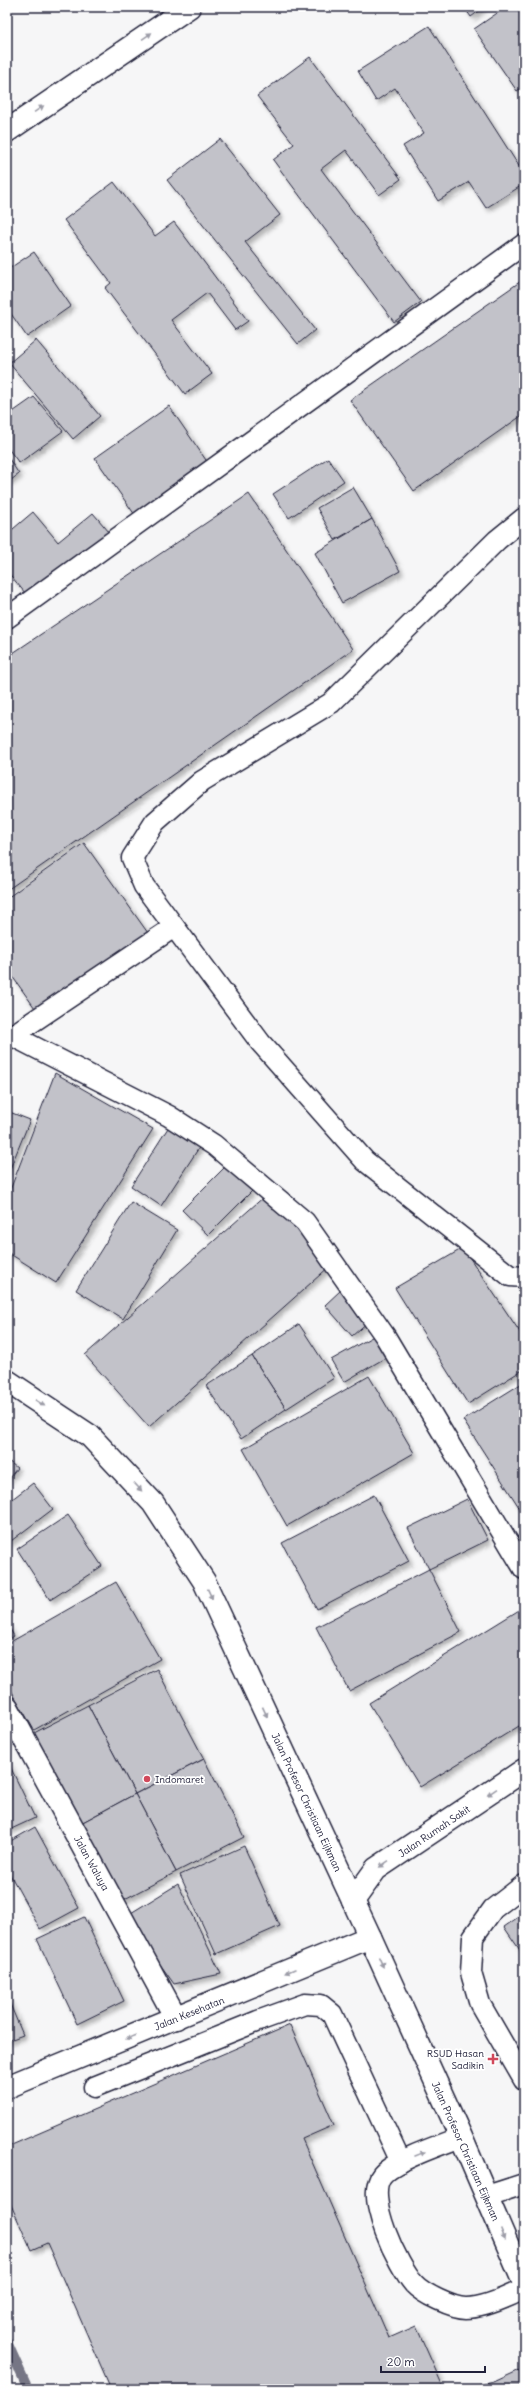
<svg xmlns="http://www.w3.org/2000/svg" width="531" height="2396" viewBox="0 0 531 2396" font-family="Delius,sans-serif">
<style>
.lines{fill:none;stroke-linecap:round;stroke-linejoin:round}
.stream{stroke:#767685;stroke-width:10}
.building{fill:#c2c2c9;stroke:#22223b;filter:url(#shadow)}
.lane-casing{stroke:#22223b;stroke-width:23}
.street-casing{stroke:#22223b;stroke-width:25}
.secondary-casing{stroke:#22223b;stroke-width:25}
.primary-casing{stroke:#22223b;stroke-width:25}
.lane{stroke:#fff;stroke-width:20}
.street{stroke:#fff;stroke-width:22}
.secondary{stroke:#fff;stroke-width:22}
.primary{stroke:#fff;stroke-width:22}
.oneway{fill:#9c9ca7}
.poi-dot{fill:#d1495b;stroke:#fff;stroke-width:1.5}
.labels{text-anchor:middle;stroke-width:3.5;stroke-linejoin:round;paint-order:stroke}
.poi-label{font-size:10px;fill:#22223b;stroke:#fff;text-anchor:start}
.street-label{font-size:10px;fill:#22223b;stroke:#fff}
</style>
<defs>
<filter id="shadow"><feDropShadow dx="3.5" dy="3.5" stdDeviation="2" flood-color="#0004"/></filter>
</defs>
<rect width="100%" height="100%" fill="#f6f6f7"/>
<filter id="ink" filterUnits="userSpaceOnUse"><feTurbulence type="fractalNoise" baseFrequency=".025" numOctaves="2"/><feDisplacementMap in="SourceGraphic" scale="8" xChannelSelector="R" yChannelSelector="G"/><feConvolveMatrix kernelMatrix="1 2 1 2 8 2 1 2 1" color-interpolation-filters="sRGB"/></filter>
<g filter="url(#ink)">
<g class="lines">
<!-- stream -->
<path class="stream" d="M7,2342l21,47"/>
</g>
<!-- building -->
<g class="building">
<path d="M464,7h20l-13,10z"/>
<path d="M506,7h18v79l-7,5 -43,-62z"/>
<path d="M429,26l95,148v10l-38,24 -17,-26 -31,19 -35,-55 21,-13 -29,-45 -19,13 -18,-30z"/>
<path d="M310,57l91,122 -22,16 -33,-45 -25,19 100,133 -27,20 -121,-162 21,-16 -37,-48z"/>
<path d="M220,139l60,76 -35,27 70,88 -17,14 -131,-164z"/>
<path d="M114,182l41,54 19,-14 74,99 -13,9 -28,-37 -36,27 41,54 -27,20 -80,-106 6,-5 -47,-63z"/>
<path d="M34,252l37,54 -44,31 -20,-29v-38z"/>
<path d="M524,279v135l-110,77 -64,-91z"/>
<path d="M36,340l64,76 -27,23 -64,-76z"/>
<path d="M34,397l29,34 -44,32 -12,-16v-31z"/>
<path d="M169,406l39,57 -73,52 -40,-57z"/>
<path d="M7,456l12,18 -12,9z"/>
<path d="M328,458l16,23 -55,37 -16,-24z"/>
<path d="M353,487l19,32 -37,21 -18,-32z"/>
<path d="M249,494l104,155 -346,241v-233z"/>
<path d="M33,512l25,30 35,-29 16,19 -79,67 -23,-28v-37z"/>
<path d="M372,519l28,52 -58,32 -27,-50z"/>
<path d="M84,843l64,90 -111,78 -30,-42v-71z"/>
<path d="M55,1073l98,56 -97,154 -49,-31v-54z"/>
<path d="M7,1111l23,9 -23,56z"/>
<path d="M173,1120l31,20 -43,66 -30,-20z"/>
<path d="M227,1165l25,26 -44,44 -26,-25z"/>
<path d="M266,1195l64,71 -181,161 -64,-72z"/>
<path d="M131,1202l46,28 -54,89 -47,-29z"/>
<path d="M463,1248l61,90v31l-56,35 -73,-116z"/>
<path d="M341,1290l28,31 -17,15 -27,-31z"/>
<path d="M299,1324l35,54 -48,31 -34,-53z"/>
<path d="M379,1333l13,21 -48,28 -13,-22z"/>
<path d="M252,1356l34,53 -45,30 -35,-53z"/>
<path d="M369,1376l45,77 -127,73 -44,-77z"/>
<path d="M524,1382v133l-61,-95z"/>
<path d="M7,1460l10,8 -10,13z"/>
<path d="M33,1483l20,26 -46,35v-41z"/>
<path d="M374,1495l35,66 -92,48 -35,-66z"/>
<path d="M467,1499l21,41 -59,29 -21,-41z"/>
<path d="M68,1515l34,51 -52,34 -33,-51z"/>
<path d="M524,1532v28l-13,-19z"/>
<path d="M429,1569l32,63 -112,59 -33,-64z"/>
<path d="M116,1582l44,77 -126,71 -27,-47v-39z"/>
<path d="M524,1607v116l-104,64 -51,-84z"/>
<path d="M7,1624l7,12 -7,5z"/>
<path d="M157,1669l47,90 -69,35 -47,-89z"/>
<path d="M88,1705l47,89 -54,29 -47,-90z"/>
<path d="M204,1759l40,78 -68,35 -41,-78z"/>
<path d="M7,1760l28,58 -28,13z"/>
<path d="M135,1794l41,78 -55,29 -40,-78z"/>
<path d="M35,1827l44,81 -39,21 -33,-60v-26z"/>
<path d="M244,1846l36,80 -64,28 -36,-79z"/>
<path d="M178,1884l43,90 -47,10 -48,-68z"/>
<path d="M524,1913v43l-20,-29z"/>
<path d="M84,1917l40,84 -47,23 -40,-85z"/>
<path d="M7,1997l16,38 -16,6z"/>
<path d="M290,2025l44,100 -32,14 87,199 27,-12 28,63h-333l-64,-146 -16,7 -24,-54v-49z"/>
<path d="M524,2368v21h-62l32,-7z"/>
</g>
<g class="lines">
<defs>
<g id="lane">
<path d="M524,518l-27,22 -166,163 -129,78 -47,41 -23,36 12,28 116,156 105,119 145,115 14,1"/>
<path d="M7,618l517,-374"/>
<path d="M7,1033l162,83 45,29 91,77 80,114 139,233"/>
<path d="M13,1035l161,-108"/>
<path d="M524,1885l-31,24 -20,28 -2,36 9,31 44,76"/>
<path d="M94,2087l164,-66 47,-17 16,1 11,9 69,148"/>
<path d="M461,2137c-20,8 -67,23 -79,38 -18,22 16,91 32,109 9,10 39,24 52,24 18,0 42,-11 58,-19"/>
<path d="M487,2196l37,-12"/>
</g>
<g id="street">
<path d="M7,1707l169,311"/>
<path d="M353,1901l23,-32 148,-99"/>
<path d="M7,2087l363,-150"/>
</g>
<path id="secondary" d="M7,1381l83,55 63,67 51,78 166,356 91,200 63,146"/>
<path id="primary" d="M7,131l182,-124"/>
</defs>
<!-- lane casing -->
<use href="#lane" class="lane-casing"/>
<!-- street casing -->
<use href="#street" class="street-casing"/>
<!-- secondary casing -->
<use href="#secondary" class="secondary-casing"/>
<!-- primary casing -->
<use href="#primary" class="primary-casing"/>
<!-- lane -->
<use href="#lane" class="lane"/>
<!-- street -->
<use href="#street" class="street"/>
<!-- secondary -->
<use href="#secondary" class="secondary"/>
<!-- primary -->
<use href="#primary" class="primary"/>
</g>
<!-- one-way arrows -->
<defs><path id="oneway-solid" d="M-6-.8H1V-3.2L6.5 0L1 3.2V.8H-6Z"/></defs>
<g class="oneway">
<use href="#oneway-solid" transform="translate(147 36) rotate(-34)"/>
<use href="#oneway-solid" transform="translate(39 109) rotate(-34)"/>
<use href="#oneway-solid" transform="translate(40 1403) rotate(33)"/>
<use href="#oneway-solid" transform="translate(138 1487) rotate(47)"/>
<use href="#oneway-solid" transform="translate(210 1594) rotate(65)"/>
<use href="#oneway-solid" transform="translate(265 1712) rotate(65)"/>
<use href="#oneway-solid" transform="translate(492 1792) rotate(146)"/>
<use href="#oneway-solid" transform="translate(384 1864) rotate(146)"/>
<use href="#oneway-solid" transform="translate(381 1962) rotate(66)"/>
<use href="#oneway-solid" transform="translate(290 1971) rotate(157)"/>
<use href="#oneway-solid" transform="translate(131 2037) rotate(158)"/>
<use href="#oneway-solid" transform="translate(420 2154) rotate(-22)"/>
<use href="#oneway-solid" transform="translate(503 2234) rotate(67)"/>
</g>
</g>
<!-- markers -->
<g class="poi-dot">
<circle cx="147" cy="1779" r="4"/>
<path d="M491 2053h4v4h4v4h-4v4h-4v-4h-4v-4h4z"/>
</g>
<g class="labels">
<!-- poi labels -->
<g class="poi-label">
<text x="155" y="1783">Indomaret</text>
<text x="484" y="2057" text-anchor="end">RSUD Hasan<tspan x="484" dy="12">Sadikin</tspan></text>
</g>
<!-- street labels -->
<g class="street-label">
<text transform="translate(307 1802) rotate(65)" y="4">Jalan Profesor Christiaan Eijkman</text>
<text transform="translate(434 1831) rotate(-34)" y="4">Jalan Rumah Sakit</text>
<text transform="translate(92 1863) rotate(61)" y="4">Jalan Waluya</text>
<text transform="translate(189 2013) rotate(-22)" y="4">Jalan Kesehatan</text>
<text transform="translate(466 2151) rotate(66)" y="4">Jalan Profesor Christiaan Eijkman</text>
</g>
</g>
<!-- margin -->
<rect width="531" height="2396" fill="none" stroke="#fff" stroke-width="24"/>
<rect x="12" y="12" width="507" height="2372" fill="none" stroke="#22223b" stroke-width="1.5" filter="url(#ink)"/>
<!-- scale -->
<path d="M381 2366v6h104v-6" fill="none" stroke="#22223b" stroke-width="2"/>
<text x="387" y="2366" font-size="12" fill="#22223b" stroke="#ffffff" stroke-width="3" paint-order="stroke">20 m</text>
</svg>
